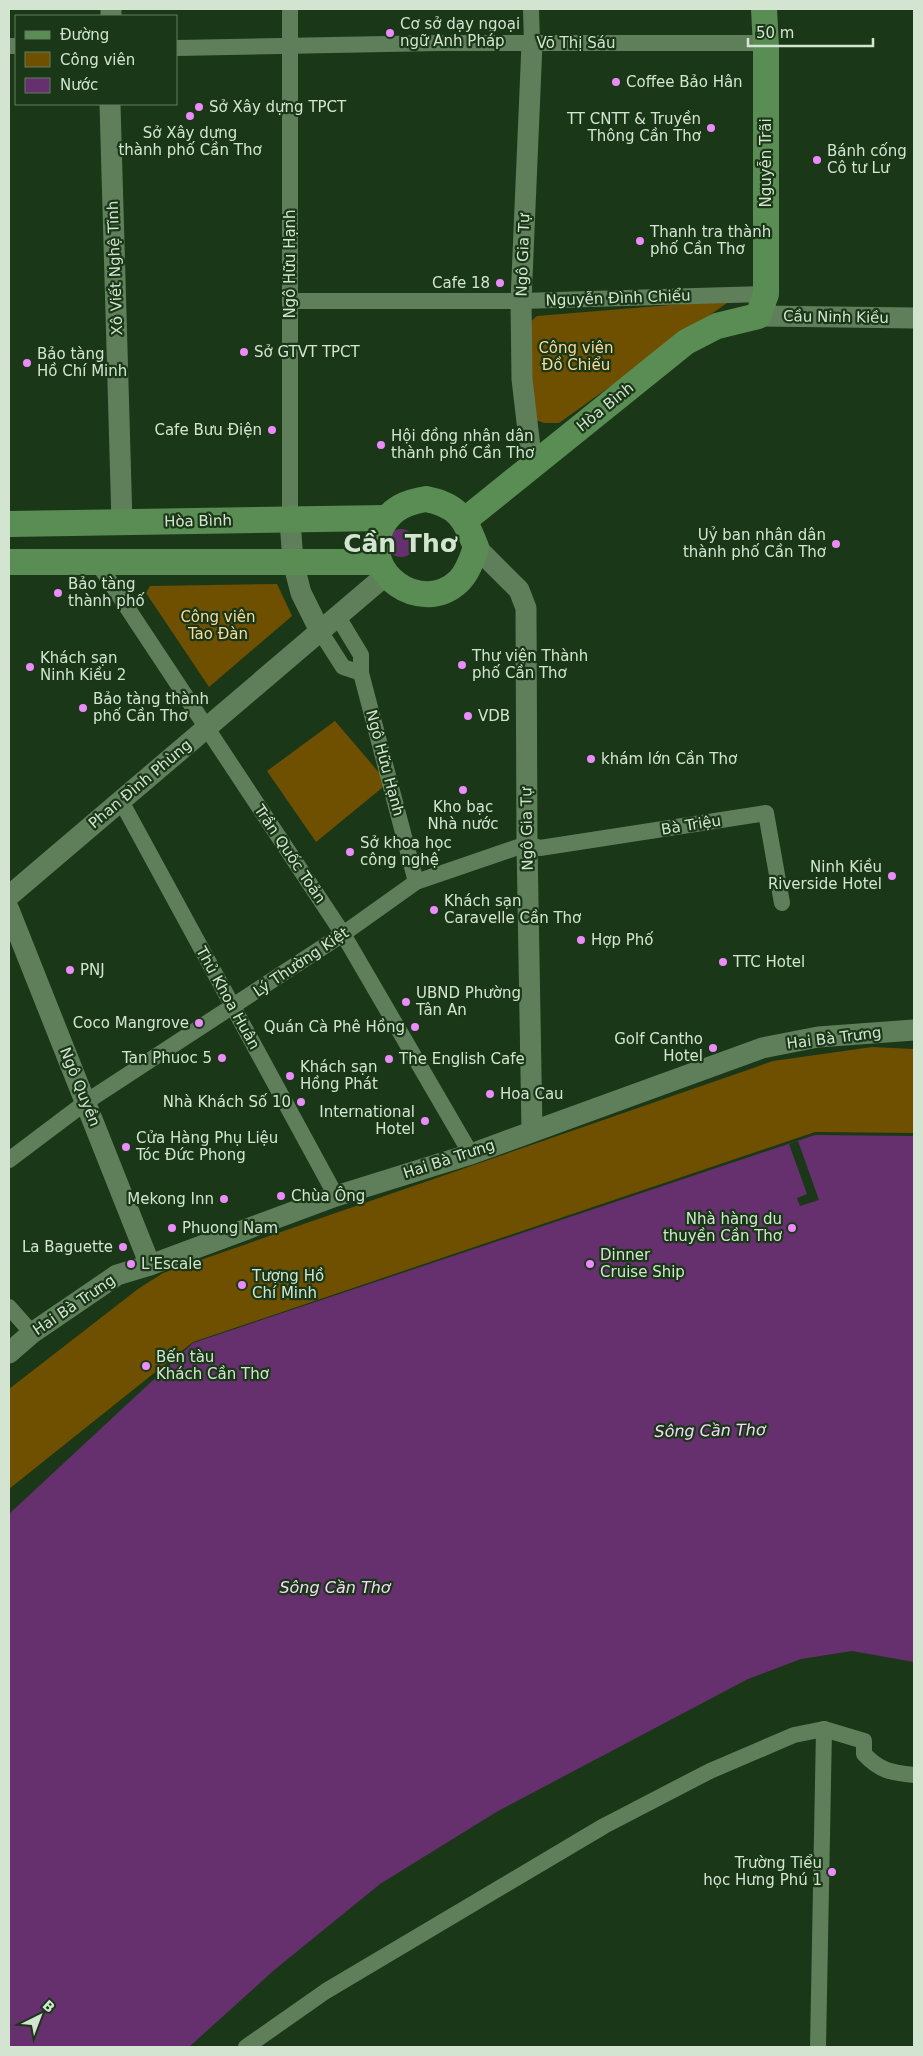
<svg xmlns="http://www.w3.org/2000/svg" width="923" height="2056" viewBox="0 0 923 2056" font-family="'DejaVu Sans',sans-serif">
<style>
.green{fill:#6f4f00}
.water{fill:#66306e}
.pier{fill:#1a3717}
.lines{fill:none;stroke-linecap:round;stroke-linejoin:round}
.minor{stroke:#5f7f5b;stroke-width:16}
.tertiary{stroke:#5f7f5b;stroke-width:21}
.primary{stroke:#5a8d54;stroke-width:26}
.poi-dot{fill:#ec8cfb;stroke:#1a3717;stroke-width:2}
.labels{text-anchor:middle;stroke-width:4.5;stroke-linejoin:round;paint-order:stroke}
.poi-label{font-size:15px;fill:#d3e5d1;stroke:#1a3717;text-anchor:start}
.street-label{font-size:15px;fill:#d3e5d1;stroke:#1a3717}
.park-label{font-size:15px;fill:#fcda9c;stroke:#1a3717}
.water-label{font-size:16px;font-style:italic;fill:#f7d8fc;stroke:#1a3717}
.town-label{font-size:25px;font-weight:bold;fill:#d3e5d1;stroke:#1a3717}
</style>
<rect width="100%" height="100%" fill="#1a3717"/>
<!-- green -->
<g class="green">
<path d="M731,300l-172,123h-15l-11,-4 -3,-97 7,-6z"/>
<path d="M277,584l15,32 -83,71 -63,-94 4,-7z"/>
<path d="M335,721l53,62 -72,59 -49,-71z"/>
<path d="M872,1047l42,2v84l-99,-1 -622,210 -184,147v-100l129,-100 25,-16 610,-212z"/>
</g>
<!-- water -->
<g class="water">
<circle cx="401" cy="543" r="14"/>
<path d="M815,1135l99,1v526l-62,-11 -51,8 -53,20 -250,132 -118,73 -107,87 -84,76h-180v-533l184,-171z"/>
</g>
<!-- pier -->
<path class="pier" d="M798,1141l21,59 -19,6 -3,-8 10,-4 -18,-50z"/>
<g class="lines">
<!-- minor -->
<g class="minor">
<path d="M531,9l1,35"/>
<path d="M9,46h7"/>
<path d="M176,48l263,-5h327"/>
<path d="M290,301h231l245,-7"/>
<path d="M290,520v-511"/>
<path d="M97,562l246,372 128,220"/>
<path d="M338,617l23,38v18l55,209"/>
<path d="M320,631l23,36 18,6"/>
<path d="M121,801l215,395"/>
<path d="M9,1160l77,-58 257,-168 73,-52 111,-38 13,4 226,-35 16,90"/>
<path d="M9,1307l23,26"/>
<path d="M824,1729l40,12v13c16,17 28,19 50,21"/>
<path d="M246,2047l80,-56 278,-165 106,-55 84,-36 30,-6 -6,318"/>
</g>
<!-- tertiary -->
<g class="tertiary">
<path d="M111,16v-7"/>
<path d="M110,104l12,419"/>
<path d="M758,316l156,2"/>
<path d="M532,465l-10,-86 -1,-78 11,-257"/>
<path d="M290,520l3,42 8,31 19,38"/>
<path d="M476,547l43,43 7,18 1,236 5,287"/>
<path d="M9,896l377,-321"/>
<path d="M9,910l141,355"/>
<path d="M9,1353l23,-20 85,-58 33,-10 186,-69 135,-42 291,-106 56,-11 96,-7"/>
</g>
<!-- primary -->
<g class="primary">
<path d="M426,499c32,6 39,20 50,48 -4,12 -8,25 -17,34 -37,36 -101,-8 -77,-55 10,-18 25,-24 44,-27z"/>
<path d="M465,520l221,-178 31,-16 41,-10 8,-22v-247l-2,-38"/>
<path d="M9,524l377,-6"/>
<path d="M9,562h370"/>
</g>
</g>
<!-- markers -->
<g class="poi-dot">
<circle cx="390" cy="33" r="5"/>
<circle cx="616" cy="82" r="5"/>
<circle cx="199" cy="107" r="5"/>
<circle cx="190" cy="116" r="5"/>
<circle cx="711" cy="128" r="5"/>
<circle cx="817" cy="160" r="5"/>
<circle cx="640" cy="241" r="5"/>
<circle cx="500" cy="283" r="5"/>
<circle cx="244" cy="352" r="5"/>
<circle cx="27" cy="363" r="5"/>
<circle cx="272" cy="430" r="5"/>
<circle cx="381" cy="445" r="5"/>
<circle cx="836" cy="544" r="5"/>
<circle cx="58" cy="593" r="5"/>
<circle cx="462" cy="665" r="5"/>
<circle cx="30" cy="667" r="5"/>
<circle cx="83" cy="708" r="5"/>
<circle cx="468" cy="716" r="5"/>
<circle cx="591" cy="759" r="5"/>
<circle cx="463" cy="790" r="5"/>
<circle cx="350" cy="852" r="5"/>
<circle cx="892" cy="876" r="5"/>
<circle cx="434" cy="910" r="5"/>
<circle cx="581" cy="940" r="5"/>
<circle cx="723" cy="962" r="5"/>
<circle cx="70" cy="970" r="5"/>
<circle cx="406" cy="1002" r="5"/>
<circle cx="199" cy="1023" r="5"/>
<circle cx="415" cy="1027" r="5"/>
<circle cx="713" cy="1048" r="5"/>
<circle cx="222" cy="1058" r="5"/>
<circle cx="389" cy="1059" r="5"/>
<circle cx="290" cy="1076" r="5"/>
<circle cx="490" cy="1094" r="5"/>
<circle cx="301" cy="1102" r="5"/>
<circle cx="425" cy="1121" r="5"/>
<circle cx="126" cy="1147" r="5"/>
<circle cx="281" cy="1196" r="5"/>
<circle cx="224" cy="1199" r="5"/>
<circle cx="172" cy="1228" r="5"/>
<circle cx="792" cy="1228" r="5"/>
<circle cx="123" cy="1247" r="5"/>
<circle cx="131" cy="1264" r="5"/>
<circle cx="590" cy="1264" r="5"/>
<circle cx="242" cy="1285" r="5"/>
<circle cx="146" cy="1366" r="5"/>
<circle cx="832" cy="1872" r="5"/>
</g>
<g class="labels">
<!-- poi labels -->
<g class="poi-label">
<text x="400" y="29">Cơ sở dạy ngoại<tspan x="400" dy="17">ngữ Anh Pháp</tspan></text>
<text x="626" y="87">Coffee Bảo Hân</text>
<text x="209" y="112">Sở Xây dựng TPCT</text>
<text x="701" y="124" text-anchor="end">TT CNTT &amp; Truyền<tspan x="701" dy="17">Thông Cần Thơ</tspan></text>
<text x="190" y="138" text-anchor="middle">Sở Xây dựng<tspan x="190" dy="17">thành phố Cần Thơ</tspan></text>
<text x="827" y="156">Bánh cống<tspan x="827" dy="17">Cô tư Lư</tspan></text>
<text x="650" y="237">Thanh tra thành<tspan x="650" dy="17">phố Cần Thơ</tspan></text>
<text x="490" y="288" text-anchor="end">Cafe 18</text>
<text x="254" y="357">Sở GTVT TPCT</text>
<text x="37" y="359">Bảo tàng<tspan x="37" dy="17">Hồ Chí Minh</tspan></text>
<text x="262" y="435" text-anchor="end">Cafe Bưu Điện</text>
<text x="391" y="441">Hội đồng nhân dân<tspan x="391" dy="17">thành phố Cần Thơ</tspan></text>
<text x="826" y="540" text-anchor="end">Uỷ ban nhân dân<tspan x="826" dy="17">thành phố Cần Thơ</tspan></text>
<text x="68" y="589">Bảo tàng<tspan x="68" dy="17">thành phố</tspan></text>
<text x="472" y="661">Thư viện Thành<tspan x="472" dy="17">phố Cần Thơ</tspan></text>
<text x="40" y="663">Khách sạn<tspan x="40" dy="17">Ninh Kiều 2</tspan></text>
<text x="93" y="704">Bảo tàng thành<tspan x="93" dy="17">phố Cần Thơ</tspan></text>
<text x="478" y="721">VDB</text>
<text x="601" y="764">khám lớn Cần Thơ</text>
<text x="463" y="812" text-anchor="middle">Kho bạc<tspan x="463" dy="17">Nhà nước</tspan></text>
<text x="360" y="848">Sở khoa học<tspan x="360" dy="17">công nghệ</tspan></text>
<text x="882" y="872" text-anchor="end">Ninh Kiều<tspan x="882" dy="17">Riverside Hotel</tspan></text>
<text x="444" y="906">Khách sạn<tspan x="444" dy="17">Caravelle Cần Thơ</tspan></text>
<text x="591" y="945">Hợp Phố</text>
<text x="733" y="967">TTC Hotel</text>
<text x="80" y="975">PNJ</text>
<text x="416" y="998">UBND Phường<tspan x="416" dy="17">Tân An</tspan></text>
<text x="189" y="1028" text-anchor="end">Coco Mangrove</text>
<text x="405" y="1032" text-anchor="end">Quán Cà Phê Hồng</text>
<text x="703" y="1044" text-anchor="end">Golf Cantho<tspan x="703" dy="17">Hotel</tspan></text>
<text x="212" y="1063" text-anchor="end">Tan Phuoc 5</text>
<text x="399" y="1064">The English Cafe</text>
<text x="300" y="1072">Khách sạn<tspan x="300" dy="17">Hồng Phát</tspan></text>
<text x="500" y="1099">Hoa Cau</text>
<text x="291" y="1107" text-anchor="end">Nhà Khách Số 10</text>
<text x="415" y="1117" text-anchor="end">International<tspan x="415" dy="17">Hotel</tspan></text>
<text x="136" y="1143">Cửa Hàng Phụ Liệu<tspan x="136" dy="17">Tóc Đức Phong</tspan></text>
<text x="291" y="1201">Chùa Ông</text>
<text x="214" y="1204" text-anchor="end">Mekong Inn</text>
<text x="782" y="1224" text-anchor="end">Nhà hàng du<tspan x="782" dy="17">thuyền Cần Thơ</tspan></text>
<text x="182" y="1233">Phuong Nam</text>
<text x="113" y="1252" text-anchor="end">La Baguette</text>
<text x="600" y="1260">Dinner<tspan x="600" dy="17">Cruise Ship</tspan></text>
<text x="141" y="1269">L'Escale</text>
<text x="252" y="1281">Tượng Hồ<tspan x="252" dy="17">Chí Minh</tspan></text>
<text x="156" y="1362">Bến tàu<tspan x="156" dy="17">Khách Cần Thơ</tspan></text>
<text x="822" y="1868" text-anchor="end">Trường Tiểu<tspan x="822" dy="17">học Hưng Phú 1</tspan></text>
</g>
<!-- street labels -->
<g class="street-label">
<text x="576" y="48">Võ Thị Sáu</text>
<text transform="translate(766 163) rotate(-90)" y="5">Nguyễn Trãi</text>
<text transform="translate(523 255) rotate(-88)" y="5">Ngô Gia Tự</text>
<text transform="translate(290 264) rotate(-90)" y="5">Ngô Hữu Hạnh</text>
<text transform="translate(115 268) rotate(-92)" y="5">Xô Viết Nghệ Tĩnh</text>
<text transform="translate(618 298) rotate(-2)" y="5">Nguyễn Đình Chiểu</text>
<text transform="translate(836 317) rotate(1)" y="5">Cầu Ninh Kiều</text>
<text transform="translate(605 407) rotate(-39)" y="5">Hòa Bình</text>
<text transform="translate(198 521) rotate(-1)" y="5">Hòa Bình</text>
<text transform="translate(385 763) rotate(75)" y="5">Ngô Hữu Hạnh</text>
<text transform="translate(140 784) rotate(-40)" y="5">Phan Đình Phùng</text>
<text transform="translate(691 825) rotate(-9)" y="5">Bà Triệu</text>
<text transform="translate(527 829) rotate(-91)" y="5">Ngô Gia Tự</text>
<text transform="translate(290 854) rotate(56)" y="5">Trần Quốc Toản</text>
<text transform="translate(301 962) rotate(-34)" y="5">Lý Thường Kiệt</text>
<text transform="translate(228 998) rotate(61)" y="5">Thủ Khoa Huân</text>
<text transform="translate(834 1038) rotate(-7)" y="5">Hai Bà Trưng</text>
<text transform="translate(80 1087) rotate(68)" y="5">Ngô Quyền</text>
<text transform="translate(449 1159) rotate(-18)" y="5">Hai Bà Trưng</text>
<text transform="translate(74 1305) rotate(-34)" y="5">Hai Bà Trưng</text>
</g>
<!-- park labels -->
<g class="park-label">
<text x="576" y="353">Công viên<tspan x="576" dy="17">Đồ Chiểu</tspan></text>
<text x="218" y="622">Công viên<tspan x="218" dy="17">Tao Đàn</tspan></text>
</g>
<!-- water labels -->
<g class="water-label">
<text transform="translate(710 1430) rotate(-1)" y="6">Sông Cần Thơ</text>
<text x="335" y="1593">Sông Cần Thơ</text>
</g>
<!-- town labels -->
<g class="town-label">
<text x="400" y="552">Cần Thơ</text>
</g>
</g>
<!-- border -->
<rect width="923" height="2056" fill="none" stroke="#d3e5d1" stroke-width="20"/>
<!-- legend -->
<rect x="15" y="15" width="162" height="90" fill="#1a3717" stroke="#647d61"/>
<rect x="25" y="31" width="25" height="8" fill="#5a8d54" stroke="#647d61"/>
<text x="60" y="40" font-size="15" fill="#d3e5d1">Đường</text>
<rect x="25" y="52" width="25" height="15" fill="#6f4f00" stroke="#647d61"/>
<text x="60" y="65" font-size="15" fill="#d3e5d1">Công viên</text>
<rect x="25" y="78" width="25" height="15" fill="#66306e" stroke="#647d61"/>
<text x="60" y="90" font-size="15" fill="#d3e5d1">Nước</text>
<!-- north arrow -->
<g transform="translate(40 2016) rotate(42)" stroke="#1a3717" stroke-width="4" paint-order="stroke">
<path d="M0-4L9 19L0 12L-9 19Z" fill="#d3e5d1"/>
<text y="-8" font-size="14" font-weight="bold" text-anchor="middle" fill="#d3e5d1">B</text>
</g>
<!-- scale -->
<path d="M748 38v8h125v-8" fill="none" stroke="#d3e5d1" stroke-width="2.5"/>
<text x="756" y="38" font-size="15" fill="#d3e5d1" stroke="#1a3717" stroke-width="4" paint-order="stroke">50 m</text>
</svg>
